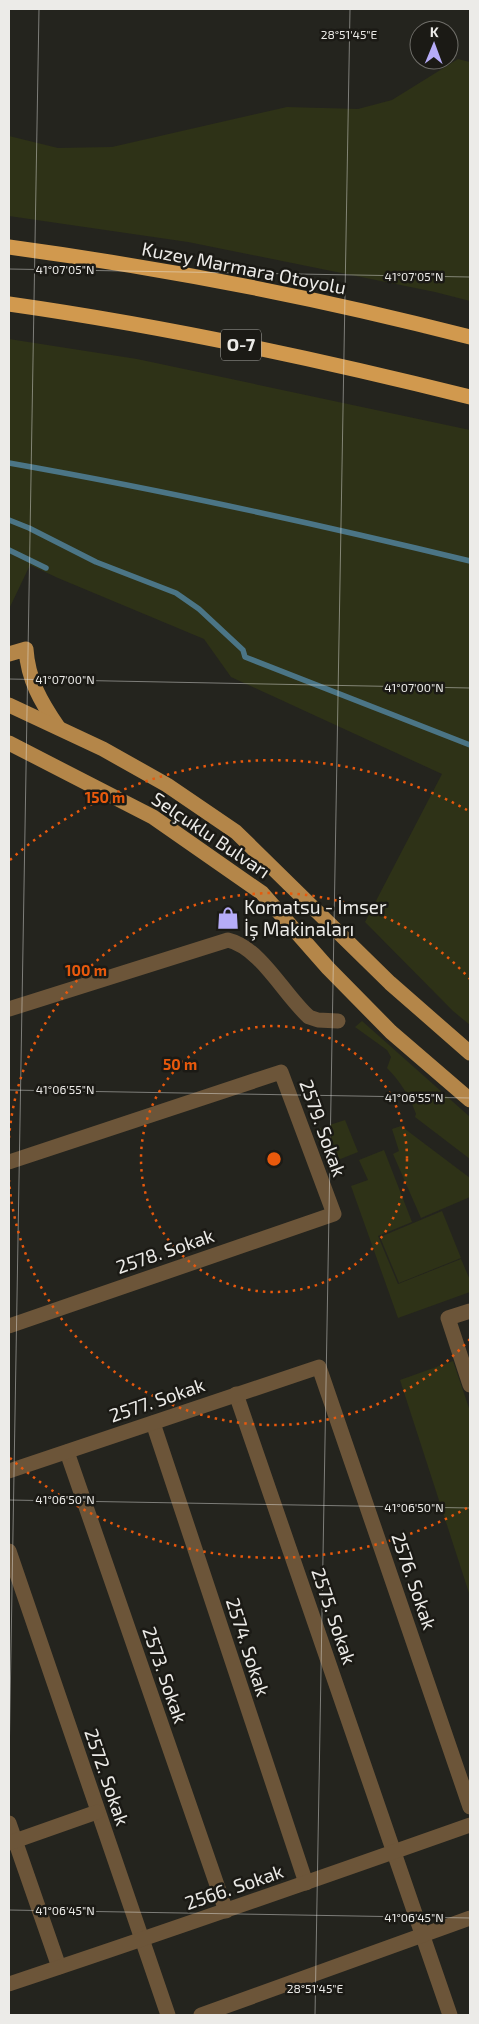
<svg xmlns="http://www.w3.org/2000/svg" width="479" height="2024" viewBox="0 0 479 2024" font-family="'Exo 2',sans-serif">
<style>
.green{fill:#2e3217}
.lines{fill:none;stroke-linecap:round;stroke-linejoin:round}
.stream{stroke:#4b7586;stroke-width:5.5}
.street{stroke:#6c5539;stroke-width:15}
.primary{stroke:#b48649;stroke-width:15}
.highway{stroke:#d1994e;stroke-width:15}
.ticks{fill:none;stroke:#ecebe8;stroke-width:1;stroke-opacity:0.45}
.ring{fill:none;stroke:#e8590c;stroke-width:2.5;stroke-dasharray:2.5 5}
.labels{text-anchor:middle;stroke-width:5;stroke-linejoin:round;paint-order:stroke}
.shield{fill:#1b1a15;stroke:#adaca9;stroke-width:1}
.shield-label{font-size:18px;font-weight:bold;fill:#ecebe8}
.street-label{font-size:19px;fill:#ecebe8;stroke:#1b1a15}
.poi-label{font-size:19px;fill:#ecebe8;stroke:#1b1a15;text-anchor:start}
.ticks-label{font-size:12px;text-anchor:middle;fill:#ecebe8;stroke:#1b1a15;stroke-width:5;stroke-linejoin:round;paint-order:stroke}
.centre{fill:#e8590c;stroke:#1b1a15;stroke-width:2.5}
.ring-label{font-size:15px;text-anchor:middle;font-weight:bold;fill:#e8590c;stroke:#1b1a15;stroke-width:5;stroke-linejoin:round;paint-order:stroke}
</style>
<rect width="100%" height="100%" fill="#24241e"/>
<!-- green -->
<g class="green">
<path d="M458,59l12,3v239l-35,-9 -247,-50 -179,-26v-80l49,12 54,-1 175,-40 71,2 34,-9z"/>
<path d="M9,339l128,20 333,71v595l-17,-14 -88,-89 77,-148 -211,-97 -27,-38 -146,-61 -28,-13 -21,44z"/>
<path d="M362,1021l108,96v42l-55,-42 1,-3c-6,-17 -16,-33 -29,-46l4,-11 -4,-7 -32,-23z"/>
<path d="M345,1120l13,32 -30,12 -14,-34z"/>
<path d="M401,1126l69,52v19l-49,21 -28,-64 6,-3 -7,-22z"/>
<path d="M384,1150l28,72 -34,14 20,48 63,-25 9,21v12l-72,26 -47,-132 17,-6 -9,-20z"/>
<path d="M442,1211l19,47 -62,25 -19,-46z"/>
<path d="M453,1361l17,50v185l-70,-216z"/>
</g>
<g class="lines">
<!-- stream -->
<g class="stream">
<path d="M9,463c154,27 308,61 461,98"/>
<path d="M9,520l20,8 67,34 80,31 23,16 44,41 2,7 225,88"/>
<path d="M9,550l37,18"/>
</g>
<!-- street -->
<g class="street">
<path d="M9,1009l219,-69c33,8 56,55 81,77l9,3 20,1"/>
<path d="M9,1162l272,-90 53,142 -325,112"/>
<path d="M470,1311l-22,7 22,67"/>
<path d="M236,1394l214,621"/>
<path d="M153,1423l153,460"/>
<path d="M67,1452l159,459"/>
<path d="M9,1471l310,-104 151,440"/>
<path d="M9,1551l159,464"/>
<path d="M9,1823l50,144"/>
<path d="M9,1843l88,-31"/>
<path d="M9,1984c154,-51 308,-105 461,-159"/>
<path d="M201,2015l269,-97"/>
</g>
<!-- primary -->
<g class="primary">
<path d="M9,654l17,-5c2,31 15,53 32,78"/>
<path d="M9,705l94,44 64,36 69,47 154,151 80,70"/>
<path d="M9,743l144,74 109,76 66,75 63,64 79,68"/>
</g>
<!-- highway -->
<g class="highway">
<path d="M9,247c155,21 310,51 461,90"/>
<path d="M9,304c155,22 309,55 461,93"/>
</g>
</g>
<!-- ticks -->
<path class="ticks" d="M9,269l461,8M9,679l461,9M9,1090l461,8M9,1500l461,8M9,1766l30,-1757M9,1910l461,8M315,2015l35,-2006"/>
<!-- distance rings -->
<g class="ring">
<circle cx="274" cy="1159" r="133"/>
<path d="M470 1339A266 266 0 0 1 9 1180M9 1138A266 266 0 0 1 470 979"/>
<path d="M467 1508A399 399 0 0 1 10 1458M10 860A399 399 0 0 1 467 810"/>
</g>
<!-- icons -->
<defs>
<symbol id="shop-bare" viewBox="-9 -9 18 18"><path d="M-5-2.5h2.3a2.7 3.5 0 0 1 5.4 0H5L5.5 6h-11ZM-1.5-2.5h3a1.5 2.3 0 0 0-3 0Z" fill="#b6acf8" stroke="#1b1a15" stroke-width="2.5" paint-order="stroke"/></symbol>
</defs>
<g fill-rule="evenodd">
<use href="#shop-bare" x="212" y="902" width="32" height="32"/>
</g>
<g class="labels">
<!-- shield labels -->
<rect class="shield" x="221" y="329.5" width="40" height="31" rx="4"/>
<g class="shield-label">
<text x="241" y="351">O-7</text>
</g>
<!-- street labels -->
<g class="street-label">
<text transform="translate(244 268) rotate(11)" y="7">Kuzey Marmara Otoyolu</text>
<text transform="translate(211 835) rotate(34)" y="7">Selçuklu Bulvarı</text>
<text transform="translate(323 1128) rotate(70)" y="7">2579. Sokak</text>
<text transform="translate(165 1251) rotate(-19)" y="7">2578. Sokak</text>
<text transform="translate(157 1400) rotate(-19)" y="7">2577. Sokak</text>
<text transform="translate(414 1581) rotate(71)" y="7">2576. Sokak</text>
<text transform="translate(334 1616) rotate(71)" y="7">2575. Sokak</text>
<text transform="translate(248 1647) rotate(72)" y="7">2574. Sokak</text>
<text transform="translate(165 1675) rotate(71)" y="7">2573. Sokak</text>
<text transform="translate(107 1777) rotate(71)" y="7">2572. Sokak</text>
<text transform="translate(234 1887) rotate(-19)" y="7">2566. Sokak</text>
</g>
<!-- poi labels -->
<g class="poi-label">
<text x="244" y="914">Komatsu - İmser<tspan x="244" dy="22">İş Makinaları</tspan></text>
</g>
</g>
<g class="ticks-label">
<text x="349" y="39">28°51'45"E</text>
<text x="65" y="274">41°07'05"N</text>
<text x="414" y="281">41°07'05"N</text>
<text x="65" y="684">41°07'00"N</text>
<text x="414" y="692">41°07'00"N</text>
<text x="65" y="1094">41°06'55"N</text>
<text x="414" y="1102">41°06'55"N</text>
<text x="65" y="1504">41°06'50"N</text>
<text x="414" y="1512">41°06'50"N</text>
<text x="65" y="1915">41°06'45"N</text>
<text x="414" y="1922">41°06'45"N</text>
<text x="315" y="1993">28°51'45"E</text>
</g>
<circle cx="274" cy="1159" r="8" class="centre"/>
<g class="ring-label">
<text x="105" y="803">150 m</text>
<text x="86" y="976">100 m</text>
<text x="180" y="1070">50 m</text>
</g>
<!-- border -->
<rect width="479" height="2024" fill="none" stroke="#ecebe8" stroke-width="20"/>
<!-- north arrow -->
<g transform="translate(434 45) rotate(1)"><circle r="24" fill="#1b1a15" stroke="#6f6e69"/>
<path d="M0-4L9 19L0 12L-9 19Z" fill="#b6acf8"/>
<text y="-8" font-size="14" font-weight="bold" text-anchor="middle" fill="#ecebe8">K</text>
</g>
</svg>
